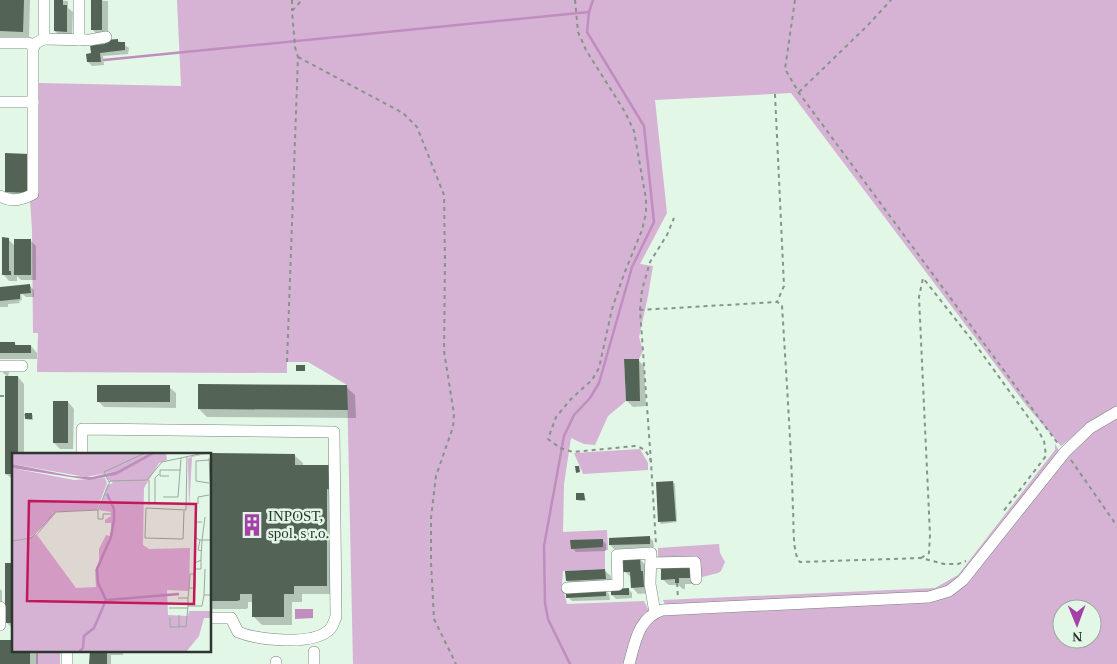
<svg xmlns="http://www.w3.org/2000/svg" width="1117" height="664" viewBox="0 0 1117 664" font-family="Georgia,serif">
<style>
.green{fill:#d6b2d5;fill-rule:evenodd}
.water{fill:#c08dbf}
.shadow{fill:#0003}
.lines{fill:none;stroke-linecap:round;stroke-linejoin:round}
.stream{stroke:#c08dbf;stroke-width:2.5}
.building{fill:#536456}
.minor-casing{stroke:#738576;stroke-width:12}
.path{stroke:#869589;stroke-width:2;stroke-dasharray:4 4;stroke-linecap:butt}
.minor{stroke:#fff;stroke-width:11}
.labels{text-anchor:middle;stroke-width:5;stroke-linejoin:round;paint-order:stroke}
.poi-label{font-size:15px;fill:#2d352f;stroke:#e2f7e6;text-anchor:start}
.inset-river{fill:none;stroke:#c08dbf;stroke-width:2.5}
.inset-road{fill:none;stroke:#9aa99d;stroke-width:1}
.view{fill:#c2185b;fill-opacity:0.15;stroke:#c2185b;stroke-width:2.5}
.inset-edge{fill:none;stroke:#2d352f;stroke-width:2.5}
</style>
<rect width="100%" height="100%" fill="#e2f7e6"/>
<!-- green -->
<g class="green">
<path d="M177,0h940v409l-19,8 -37,29 -35,-41 -235,-312 -136,7 12,113 -27,51 13,2 -5,30 -9,41 4,14 -4,8h-15l2,42 -18,15 -13,29 -11,-1 -13,-6 -7,46 -1,48 44,-2 1,20h-3v19l-42,2 -1,14 5,19 77,-3 5,10 -23,53h-273l-6,-279 -39,-23h-21v11l-250,-1 1,-39h-5l-1,-103 -2,-31 9,-4 -1,-112 143,3z"/>
<path d="M1117,415v249h-484l7,-27 17,-21 283,-17 143,-161zM1062,609h30v30h-30z"/>
<path d="M1055,444l5,8 -91,116 -26,23 -277,16 -3,-7 272,-12 23,-13 97,-125z"/>
<path d="M640,449l8,14v7l-65,4 -9,-21z"/>
<path d="M719,544l1,9 5,9 -4,9 -3,2 -20,5 -40,-20v-10z"/>
<path d="M36,650l24,2v12h-24z"/>
</g>
<!-- water -->
<path class="water" d="M295,609h18v9l-18,1z"/>
<!-- shadow -->
<g class="shadow">
<path d="M0,0h30l-1,37h-23v2h-6z"/>
<path d="M56,0l12,1v7l5,4 -1,25h-11l-6,-6z"/>
<path d="M92,0l16,1v34l-10,1 -6,-7z"/>
<path d="M117,40l12,8 -1,6 -25,2 1,9 -12,1 -4,-4 5,-8z"/>
<path d="M6,154l28,44h-22l-6,-6z"/>
<path d="M8,239l7,7 15,-6 6,6v34h-15l-4,-4v5h-8l-6,-7z"/>
<path d="M30,286l4,4v7h-8l-5,-4 1,7 -3,1 1,2 -12,1v3h-8v-18z"/>
<path d="M0,343h15l1,3h15l6,7v6h-37z"/>
<path d="M638,360l6,6 2,40 -13,1 -6,-6z"/>
<path d="M3,370l6,2 -1,5h10l6,7v30h8l1,2v4h-5l-4,-4v38h-10v26l-8,-6v-99l-3,-2z"/>
<path d="M169,387l7,6v15l-72,-1 -6,-6z"/>
<path d="M346,387l9,8 1,23 -149,-1 -8,-8z"/>
<path d="M68,402l6,7 -1,40h-13l-6,-6z"/>
<path d="M210,454l84,1 9,8v3h27l5,128h-33v8h-10v23h-30l-9,-9 1,-14h-6v6l-2,1h-36z"/>
<path d="M673,482l2,2 2,38 -16,2 -1,-2 -3,-39z"/>
<path d="M584,494l2,7h-7l-1,-1z"/>
<path d="M649,537l4,4 1,6 -40,2 -4,-4z"/>
<path d="M602,540l4,4v7l-30,1 -4,-4z"/>
<path d="M640,559l6,7 4,27 -12,1 -6,-7v-9l-8,-7z"/>
<path d="M14,564v66l-8,-8z"/>
<path d="M692,566l7,18h-14v5h-2l-5,-4h-9l-7,-6z"/>
<path d="M604,570l7,6v9l-38,2 -6,-6z"/>
<path d="M0,589l2,2v37h-2z"/>
<path d="M628,589l4,4v5l-16,1 -4,-4z"/>
<path d="M605,590l4,4 1,6 -38,1 -4,-4z"/>
<path d="M0,641l14,9h24v14h-38z"/>
<path d="M49,650h74v5h-12v9h-20v-12h-40z"/>
</g>
<g class="lines">
<!-- stream -->
<g class="stream">
<path d="M104,60l485,-48"/>
<path d="M570,664l-22,-45 -3,-16 -1,-57 20,-110 10,-21 16,-17 9,-15 33,-116 22,-45 -10,-96 -57,-94 2,-20 4,-12"/>
</g>
</g>
<!-- building -->
<g class="building">
<path d="M0,0h24l-1,32 -23,-1z"/>
<path d="M54,0h9v5h4v27l-13,-1z"/>
<rect x="91" y="0" width="11" height="30"/>
<path d="M118,39v3h-2h9v8l-25,3 1,9h-14l-1,-8 5,-1 -1,-8 15,-1v-4z"/>
<path d="M5,153l24,1v39l-24,-1z"/>
<path d="M2,237l7,1v33h2v4h-9z"/>
<rect x="14" y="239" width="17" height="36"/>
<path d="M30,284l1,9 -11,1v5l-20,2v-14z"/>
<path d="M0,342h15v3h16v8h-31z"/>
<path d="M624,359h15l1,42h-14z"/>
<rect x="296" y="365" width="9" height="6"/>
<path d="M5,376h13v78h-4v20h-9z"/>
<path d="M198,384l149,1 1,25 -150,-1z"/>
<rect x="97" y="385" width="73" height="17"/>
<rect x="53" y="401" width="15" height="42"/>
<rect x="25" y="413" width="7" height="6"/>
<path d="M210,453l85,1v11h36v25l-4,-1v97h-33v8h-10v23h-32v-23h-12v6l-3,1h-27z"/>
<path d="M575,466h4l1,6 -4,1z"/>
<path d="M673,481l3,40 -18,1 -2,-40z"/>
<path d="M576,493h8l1,7h-9z"/>
<path d="M650,536v8l-41,1v-7z"/>
<path d="M603,539v8l-32,2 -1,-9z"/>
<path d="M640,558l1,13h2l1,16 -13,1 -1,-16h-7l-1,-13z"/>
<rect x="5" y="563" width="9" height="60"/>
<path d="M692,565l1,13h-14v5h-4v-4l-14,1v-14z"/>
<path d="M605,569l1,10 -40,2 -1,-10z"/>
<path d="M629,588v7h-18v-6z"/>
<path d="M606,589v7l-40,2v-7z"/>
<path d="M0,640h14v10h16v14h-30z"/>
<path d="M90,650h17v14h-18z"/>
</g>
<g class="lines">
<defs>
<g id="minor">
<path d="M44,0v39l46,1 16,-3"/>
<path d="M79,40v-40"/>
<path d="M0,43h28l6,2"/>
<path d="M0,102h33v-54l3,-5 8,-4"/>
<path d="M0,196c11,7 22,4 33,-2v-92"/>
<path d="M0,366h22"/>
<path d="M82,454v-25l252,3 2,185c-2,4 -3,10 -7,13 -17,16 -71,10 -91,2l-7,-14h-21"/>
<path d="M652,563l43,-1 1,17"/>
<path d="M567,588l51,-3 -1,-30 34,-2 -1,31 5,29"/>
<path d="M0,607v18"/>
<path d="M67,664v-14"/>
<path d="M276,664v-2"/>
<path d="M314,664v-12"/>
<path d="M629,664c6,-21 9,-46 33,-54l267,-13 20,-6 14,-11 102,-128 25,-24 27,-16"/>
</g>
</defs>
<!-- minor casing -->
<use href="#minor" class="minor-casing"/>
<!-- path -->
<g class="path">
<path d="M292,0v11"/>
<path d="M575,0l3,32 8,18 39,62 9,19 12,68v14l-4,17 -18,44 -12,35 -13,59 -7,12 -21,19 -15,18 -8,22 12,9 13,4 62,-6c10,2 13,7 16,16l5,82"/>
<path d="M795,0l-10,69 14,24 260,352"/>
<path d="M298,57l105,56 14,14 27,68 1,66 -1,90 10,63 -1,13 -17,49 -5,42v44l3,57 22,45"/>
<path d="M799,92l69,-67 23,-25"/>
<path d="M775,94l9,192 -7,16"/>
<path d="M640,310l2,-20 8,-28 17,-27 7,-17"/>
<path d="M287,362l11,-305 -3,-10 -3,-36 10,-11"/>
<path d="M0,396h5"/>
<path d="M1071,460l46,66"/>
<path d="M651,462l-11,-152 137,-8 5,3c4,68 9,136 11,205 1,12 -1,44 7,52l121,-4 23,6h14l8,-3"/>
<path d="M921,558l8,-5 1,-18 -11,-238 4,-19 52,66 64,88 5,9 2,15 -44,57"/>
<path d="M677,583l1,16"/>
</g>
<!-- minor -->
<use href="#minor" class="minor"/>
</g>
<!-- icons -->
<defs>
<symbol id="building-bare" viewBox="-9 -9 18 18"><path d="M-4-6H4V6H1V3H-1V6H-4ZM-2.5-4.3h1.7v1.8h-1.7ZM.8-4.3h1.7v1.8H.8ZM-2.5-1h1.7V.8h-1.7ZM.8-1h1.7V.8H.8Z" fill="#a440a6" stroke="#e2f7e6" stroke-width="2.5" paint-order="stroke"/></symbol>
</defs>
<g fill-rule="evenodd">
<use href="#building-bare" x="236" y="509" width="32" height="32"/>
</g>
<g class="labels">
<!-- poi labels -->
<g class="poi-label">
<text x="268" y="521">INPOST,<tspan x="268" dy="17">spol. s r.o.</tspan></text>
</g>
</g>
<!-- overview -->
<g transform="translate(12 453)">
<rect width="199" height="199" fill="#e2f7e6"/>
<path d="M0,0l101,1 37,-1 -33,18 -31,6 -74,-13zM144,0h10l1,7 -8,3 -15,25 -1,57 6,4 41,-1 -1,43 -22,-1 1,25 20,1 1,-5h22v7h-7l-5,18 -13,16h-174v-184l62,12 31,-2 2,5 -10,27 -43,2 -21,23 -10,5 14,-6 13,-18 4,-3 42,-2 -40,2 -19,22 39,53 20,-1 -1,-17 4,-7v-14l7,-14 4,1 1,-6v-7h-6v-3l6,-4v-4l-12,-2 8,-25 6,-2 -7,-5zM199,0l-19,4 -3,52 -1,-50 4,-3z" fill="#d6b2d5"/>
<path d="M138,0h6l-40,22 -26,5 -78,-12v-4l60,12 20,1 25,-6z" fill="#c08dbf"/>
<path class="inset-river" d="M95,147l72,-6M67,199l4,-4 1,-12 10,-8 12,-28 -8,-17 -1,-14 14,-32 3,-17v-11l-7,-15"/>
<path class="inset-road" d="M197,5l2,37M157,23h-9v-6h21M137,27v25M97,29l-5,-10 41,-19M197,30l-13,-2v-20l13,-1M151,44h15l3,-39M143,51v-26l4,-4M186,51v-7l11,-2M86,57l12,-29 37,-1 15,-18 42,-9M86,57v9h5v-5h8M172,58l-1,28 -38,-1 1,-30 40,2 1,-53M193,64l-3,23h9M188,87l-4,-2v-16h6M0,88l19,-3 24,-26 43,-2M189,107l-6,3v6h6v-11l1,-18h-2l-2,10 4,1M177,135l1,-14h5M192,142l1,-26M166,145h10v8M176,145l1,-10h6v-19M157,155h19M167,162v11l7,1 2,-21h14l2,-11h7M158,165v9h10"/>
<path class="view" d="M17,48l167,3 -2,100 -167,-3z"/>
<rect width="199" height="199" class="inset-edge"/>
</g>
<!-- north arrow -->
<g transform="translate(1077 624) rotate(179)"><circle r="24" fill="#e2f7e6" stroke="#9aa99d"/>
<path d="M0-4L9 19L0 12L-9 19Z" fill="#a440a6"/>
<text y="-8" font-size="14" font-weight="bold" text-anchor="middle" fill="#2d352f">N</text>
</g>
</svg>
